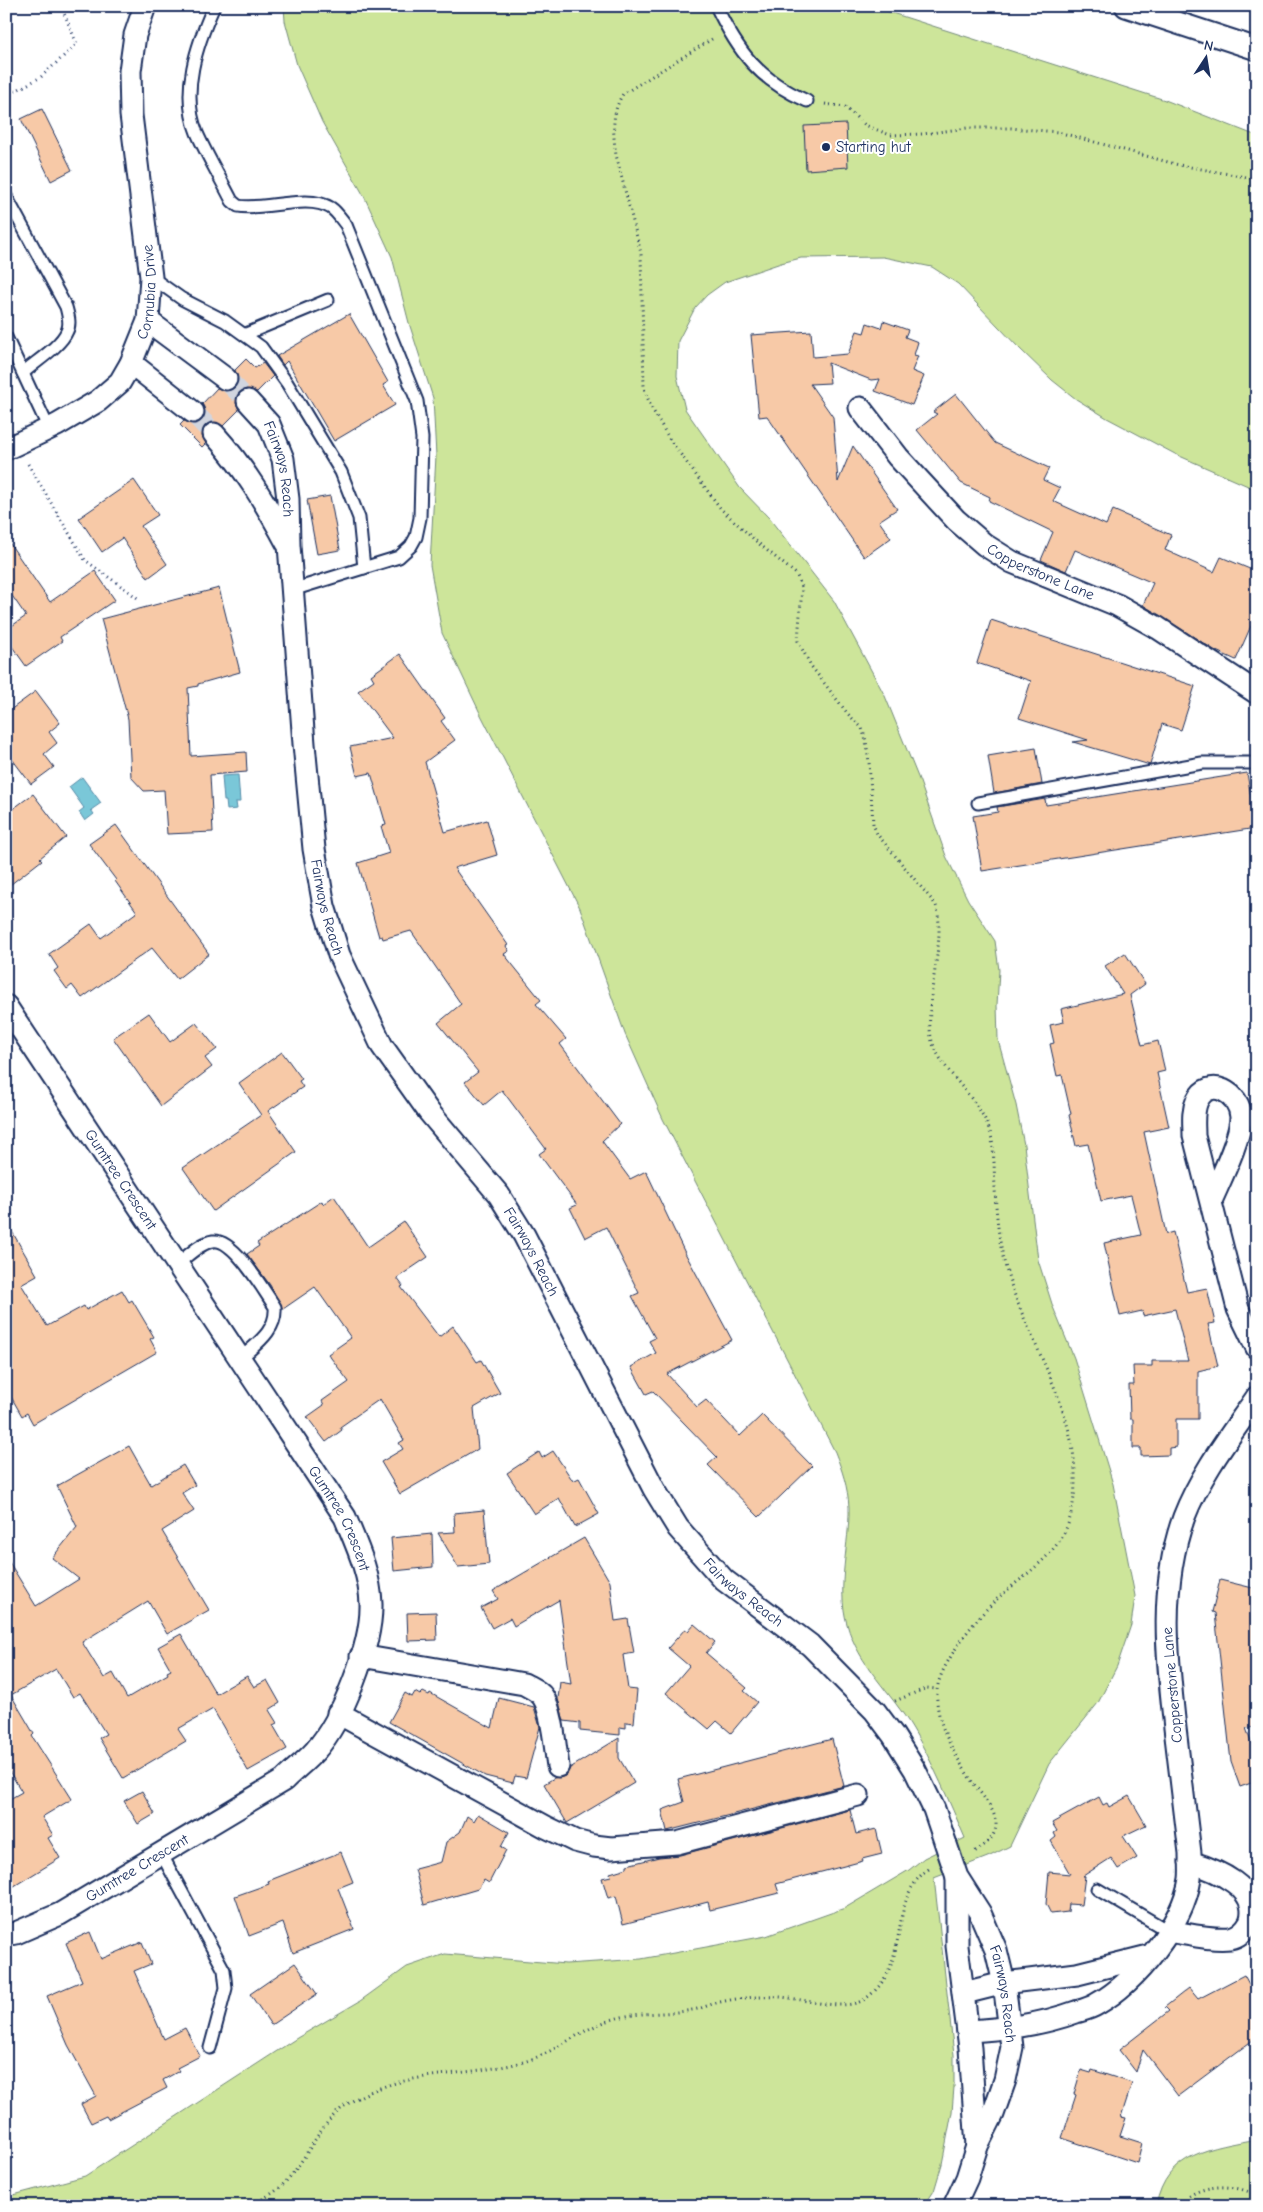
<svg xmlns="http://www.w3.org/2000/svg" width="1263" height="2212" viewBox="0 0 1263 2212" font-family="'Comic Neue',sans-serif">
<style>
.green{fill:#cde59a;stroke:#748a7c}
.water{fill:#7ac7d8;stroke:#548aa7}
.building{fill:#f7c9a7;stroke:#1b2f5e}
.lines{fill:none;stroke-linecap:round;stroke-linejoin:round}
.street-tunnel{stroke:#d1d5df;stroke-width:21;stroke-dasharray:21 11;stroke-linecap:butt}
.lane-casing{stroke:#1b2f5e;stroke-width:15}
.street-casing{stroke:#1b2f5e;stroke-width:25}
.path{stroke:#1b2f5e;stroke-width:3;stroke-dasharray:1 4;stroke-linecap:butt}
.lane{stroke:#fff;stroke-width:11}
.street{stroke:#fff;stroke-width:21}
.poi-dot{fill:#1b2f5e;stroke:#fff;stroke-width:2}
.labels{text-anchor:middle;stroke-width:4;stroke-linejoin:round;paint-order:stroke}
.poi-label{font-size:15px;fill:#1b2f5e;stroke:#fff;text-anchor:start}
.street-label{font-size:15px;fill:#1b2f5e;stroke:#fff}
</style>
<rect width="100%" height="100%" fill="#fff"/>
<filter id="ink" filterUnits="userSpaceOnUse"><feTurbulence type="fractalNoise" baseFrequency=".02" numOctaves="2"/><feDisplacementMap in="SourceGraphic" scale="10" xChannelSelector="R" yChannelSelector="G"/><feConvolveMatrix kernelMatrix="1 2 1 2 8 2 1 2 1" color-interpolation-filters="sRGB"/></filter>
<g filter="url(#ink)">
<!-- green -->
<g class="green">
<path d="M284,6h586l295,94 92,36v354l-82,-36 -68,-36 -31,-19 -24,-19 -33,-32 -61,-64 -26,-17 -49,-10 -82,1 -20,5 -56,19 -18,13 -12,13 -17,33 -1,35 8,33 55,79 29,30 65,83 51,95 35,86 26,74 22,44 27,41 4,29 -2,35 1,35 18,65 8,40 14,115 15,47 21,51 39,126 22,112 -4,29 -14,41 -19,37 -49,61 -39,82 -20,10 -56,22 20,177v32l-2,25 -10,52 -8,27 -10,15h-918v-9l79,-21 212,-138 63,-37 47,-34 38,-13 121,10 75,-5 125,-23 79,-28 64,-38 15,-12 41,-20c-16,-37 -32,-75 -52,-109 -21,-36 -55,-64 -66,-105 -11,-37 3,-81 2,-117 -1,-20 -7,-37 -14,-55l-172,-333 -38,-85 -45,-126 -100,-195 -38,-80 -12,-68 6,-109 -3,-58 -24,-75 -17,-66 -28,-61 -42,-74 -25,-57 -12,-44z"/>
<path d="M1257,2139v67h-101c10,-54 56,-58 101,-67z"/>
</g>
<!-- water -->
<g class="water">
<path d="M238,775l2,27h-4l1,7 -10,1 -1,-9h-2l-2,-25z"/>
<path d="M82,777l19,26 -10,7 3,4 -9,7 -6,-9 5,-4 -15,-21z"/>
</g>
<!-- building -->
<g class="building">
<path d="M42,109l30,61 -21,11 -30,-62z"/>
<path d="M846,124l2,43 -42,3 -2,-44z"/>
<path d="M349,314l39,68 -5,3 12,20 -61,36 -47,-80 -4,4 -6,-9z"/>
<path d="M883,321l25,9 -3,7 13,5 -4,13 4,1 -6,15 12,5 -12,29 -37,-14 5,-12 -9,1 -43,-17 2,20 -20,1 23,33 5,65 15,-36 44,63 -18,12 12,17 -27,19 -97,-141 -8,1 -8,-82 60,-4 2,26 35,-3 9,-23 7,2 3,-10 14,5z"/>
<path d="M246,359l9,9 8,-5 10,13 -16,16 -11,-3 -7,3 -3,11 3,7 -16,16 -11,-4 -7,3 -3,11 4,7 -4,4 -22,-22 4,-4 8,3 10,-4 3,-7 -3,-9 15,-16 8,3 11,-4 2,-7 -3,-10z"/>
<path d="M956,394l39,49 54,25 -6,12 17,8 -7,13 53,24 7,-15 58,25 -6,15 49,22 7,-15 36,15v57l-6,-3 -15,34 -20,-9 -73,-46 10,-22 -78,-33 -9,21 -25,-11 12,-28 -64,-31 1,-4 -29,-14 -44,-53 20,-16 -4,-2z"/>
<path d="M134,480l24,35 -17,11 26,38 -19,14 -26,-40 -20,14 -23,-34z"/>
<path d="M330,496l10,54 -23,4 -10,-54z"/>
<path d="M6,538l44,64 45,-31 20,29 -55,37 2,4 -36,25 -20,-28v-8l20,-14 -20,-29z"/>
<path d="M219,588l21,84 -42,12v2l-10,2 3,68 55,-4 1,20 -37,3 3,57 -46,2 -3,-44 -20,1 -13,-14 -3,-58 -27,-100z"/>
<path d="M991,620l204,66 -14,44 -19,-6 -12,41 -77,-23 15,-2 -69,-22 12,-37 -54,-18z"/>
<path d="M400,654l45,64 -4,3 14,19 -30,22 20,70 42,-12 10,35 -43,13 54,77 -2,1 3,5 -5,3 37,46 -5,4 30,35 -6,5 60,80 -18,17 28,38 16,-8 38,80 48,89 -65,34 30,33 9,-7 34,36 22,-21 50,51 -53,51 -51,-52 9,-8 -64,-66 -7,3 -15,-27 25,-14 -7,-12 6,-3 -23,-42 7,-3 -33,-66 -21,11 -15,-30 7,-3 -38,-51 7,-5 -44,-59 -18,15 -19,-23 13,-10 -40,-49 23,-19 -50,-73 -28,8 -1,-3 -3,1 -21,-74 31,-10 -8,-27 5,-1 -15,-52 -14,3 -7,-29 43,-9 -35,-47 16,-11 -3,-5z"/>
<path d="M36,691l24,32 -11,9 8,11 -13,11 10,13 -23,17 -25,-33v-38z"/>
<path d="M1036,748l6,36 -48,9 -6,-37z"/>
<path d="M1247,773l9,55 -274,43 -9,-55 25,-4 -1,-5 48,-8 1,6z"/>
<path d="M33,794l33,43 -26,21 2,2 -36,28v-74z"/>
<path d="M116,825l93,129 -32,25 -25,-31 -70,50 -10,-13 -5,4 -13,-18 4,-3 -9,-14 42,-30 10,14 36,-26 -22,-31 1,-1 -27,-36z"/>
<path d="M1125,953l20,31 -15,11 12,50 16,-4 7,30 -8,2 12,54 -25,5 22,102 7,-2 14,60 20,-4 8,35 -7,1 10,42 -20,5v48h-22v28l-7,1v7l-28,1v-8h-8v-29h-3l-1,-34h5l-1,-19h19v-5h36l-13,-52 -32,7 -1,-5 -22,5 -16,-73 37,-8 -10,-40 -30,6 -13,-57 -12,2 -7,-31 2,-1 -9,-39 -5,1 -7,-32 4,-1 -4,-18 14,-3 -3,-13 62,-15 -18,-28z"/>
<path d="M149,1013l21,29 26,-19 21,26 -12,9 7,9 -51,39 -48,-68z"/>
<path d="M282,1052l20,27 -3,2 4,6 -35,24 28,41 -83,59 -30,-43 78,-53 -22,-32z"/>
<path d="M334,1196l34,51 36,-25 24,35 -31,21 6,8 -2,1 38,50 14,-11 24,36 4,-2 19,33 -26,15 4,41 -78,45 -19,-32 22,-13 -4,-6 5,-3 -24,-41 -40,28 2,3 -16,12 -19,-25 17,-12 -2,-4 27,-19 -21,-28 23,-16 -36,-51 -32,22 -13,-24 -23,-31 12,-8 -2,-3 65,-42 1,3z"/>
<path d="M6,1221l31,54 -16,9 26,42 37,-20 2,4 36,-20 7,12 3,-2 22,37 -4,2 7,13 -124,72 -6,-11 -5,3 -16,-28z"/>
<path d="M129,1446l22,39 32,-20 12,20 -13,8 12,18 -32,20 47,79 -42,24 -19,-33 -66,41 22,36 9,-5 14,25 41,-24 -1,-2 4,-2 -13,-23 23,-13 35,60 31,-18 7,11 13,-7 13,23 -11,7 8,13 -4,2 14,24 -39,22 -35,-62 -35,20 8,12 -63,37 -24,-40 7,-4 -26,-41 -7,4 -17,-28 -45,26 23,39 -2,2 40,63 -30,18 11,18 -5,3 12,20 -54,33v-90l16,-9 -16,-26v-209l30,49 43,-27 -27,-21 25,-31 -20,-41z"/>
<path d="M553,1451l20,30 6,-3 20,36 -24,13 -16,-29 -25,16 -27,-41 32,-21 3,6z"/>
<path d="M484,1510l5,54 -31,3 -20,-34 17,-1 -1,-19z"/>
<path d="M432,1534l1,33 -39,4 -3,-33z"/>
<path d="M584,1538l26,44 5,39 13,-2 6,34 -11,2 5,34 9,1 -3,33 -8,-1v6l-6,-1v8l-40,-4v-8l-16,-2 -6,-22 2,-17 11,2 -12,-84 -45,26 -4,-8 -18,10 -11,-20 17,-9 -5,-8z"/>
<path d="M1220,1580l37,9v138l-11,1 11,31v22l-17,6 -9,-25 -16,-149 -3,-1z"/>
<path d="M436,1612l1,28 -29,1 -1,-28z"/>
<path d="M694,1624l21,18 -9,11 41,35 -3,3 13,11 -26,31 -14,-12 -8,8 -43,-36 23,-27 -21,-18 17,-19 3,2z"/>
<path d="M415,1692l5,3 3,-3 6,3 1,-2 62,35 7,-30 35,9 6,20 -14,51 -11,-2 -2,7 -28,-7 -96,-54 16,-29 7,4z"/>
<path d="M619,1738v20l15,25 -67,40 -23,-39 10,-6 11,-2 5,-8z"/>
<path d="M832,1739l12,47 -177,45 -5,-21 22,-8 -6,-23z"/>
<path d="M142,1791l13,23 -17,10 -14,-23z"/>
<path d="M1129,1796l17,29 -23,11 14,22 -19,11 -7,-11 -28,18h2l-4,29 -12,-1 -1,8 -17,2 -5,-10 3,-32 21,2 -19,-33 5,-4 -2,-4 3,-2 -5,-8 47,-26 4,8 4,-2 2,4z"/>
<path d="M850,1810l6,24 20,-5 6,25 -20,5 1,2 -87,23 3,9 -69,17 -2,-8 -85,22 -7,-28 -8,2 -6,-20 9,-2 -1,-3 17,-5v-3l32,-8 21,-2z"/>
<path d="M478,1814l31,18 -8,15 5,3 -17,33 -5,-3 -6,9 -54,16 -9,-36 26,-7 5,-20 14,-10 7,-16 7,5z"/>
<path d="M341,1852l12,30 -15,6 16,41 -61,24 -10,-30 -34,13 -14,-40 34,-12 -1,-3z"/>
<path d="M90,1932l11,27 41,-17 9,22 -17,7 30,68 21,-11 15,28 -23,12 2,3 -16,9 4,8 -59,31 -2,-3 -15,7 -10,-19 15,-8 -28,-51 -21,-49 35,-15 -16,-38z"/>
<path d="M295,1963l22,31 -46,31 -21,-31z"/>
<path d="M1244,1975l13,24v38l-79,59 -35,-46 -7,22 -17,-22 50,-39 -4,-4 24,-19 9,11z"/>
<path d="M1081,2070l10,3 1,-3 40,13 -11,34 5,1 -6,18 22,7 -5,20 -75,-25 14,-43 -2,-1z"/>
</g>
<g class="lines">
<!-- street-tunnel -->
<g class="street-tunnel">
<path d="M226,379l22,22"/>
<path d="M193,412l21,22"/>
</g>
<defs>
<g id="lane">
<path d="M214,6c-17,38 -34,86 -17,127 10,23 24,46 35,68l6,5c27,5 69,-13 93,2 6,4 10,11 15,17l71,176 5,37 -2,80 -4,19 -5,9 -12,11 -107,33"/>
<path d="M716,6c22,46 43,74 91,95"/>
<path d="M6,196l60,111c2,8 5,17 1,24 -6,15 -32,31 -44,42"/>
<path d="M151,277l31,22 43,22 36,26 26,36 54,89 18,46 5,50"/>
<path d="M246,334l82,-34"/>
<path d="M6,337l43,92"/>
<path d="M978,803l224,-40h55"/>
<path d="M177,1264c11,-8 23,-21 36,-23 21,-3 51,50 62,66 2,24 -19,37 -35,52"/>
<path d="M161,1853l63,117 2,18 -16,60"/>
<path d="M1097,1889l71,42"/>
</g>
<g id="street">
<path d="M1126,6l131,43"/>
<path d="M148,321l78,58"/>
<path d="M131,363l62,49"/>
<path id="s1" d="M248,401l21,23 14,35 5,40 1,46 15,199 10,105 10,57 15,49 43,91 47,66 70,83 25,40 130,254 24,39 46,52 86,65 65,66 18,24 22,35 19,39 23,68 23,36 16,37 8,33 8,64 -7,33 -12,34 -16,32 -10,32 -13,28"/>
<path id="s2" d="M860,408l38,49 58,63 29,25 27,17 105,43 41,23 99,65"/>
<path d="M214,434c30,33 52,70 73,109"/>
<path id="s3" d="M6,449l51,-24 41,-24 22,-19 11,-19 17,-42 3,-44 -20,-162 -1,-44 5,-36 10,-29"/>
<path id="s4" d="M6,1006l339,511c11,27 25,56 26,87 1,41 -29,117 -56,147 -9,10 -21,19 -31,29l-224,134 -44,19 -10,2"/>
<path d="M1211,1201c9,-21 30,-63 30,-84 -1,-24 -32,-42 -44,-16 -5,11 -3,23 -3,35l44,173 19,39"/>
<path d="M361,1656l163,28c7,4 15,7 19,13 10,15 12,51 15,69"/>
<path d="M338,1713l208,114 29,14 19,5 17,2 66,-5 181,-48"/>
<path d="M957,1878v68l13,102 7,98"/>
<path d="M1168,1931c20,3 42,9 62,7 10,-2 16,-9 20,-16 13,-34 -37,-53 -60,-60"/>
<path d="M964,1993l40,-10 73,-9 72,-18"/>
<path d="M968,2031c37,-2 72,-6 108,-19 7,-2 15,-4 21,-8 39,-22 86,-80 93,-125 1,-8 0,-18 0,-26 -5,-42 -10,-84 -15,-125 -8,-71 -16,-142 9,-211 17,-44 47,-82 73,-120"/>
</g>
</defs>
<!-- lane casing -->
<use href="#lane" class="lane-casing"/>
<!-- street casing -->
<use href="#street" class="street-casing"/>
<!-- path -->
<g class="path">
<path d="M712,39l-89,55c-12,18 -10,41 -7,61l25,98 3,135 7,19 19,33 51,69 37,34 38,31 6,13 -4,54 13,25 37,48 14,14 4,13 3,21 4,62 4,10 59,71c11,37 -12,91 -5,132 6,30 45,58 57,89 5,12 5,23 6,36 1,29 2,61 8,90 18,88 91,167 69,262 -9,40 -47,60 -75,86 -18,17 -34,37 -46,58 -6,10 -13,23 -13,35 -2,30 18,62 34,87 8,12 26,30 25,46 -2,14 -13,21 -24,27"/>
<path d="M6,96l35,-19 36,-33 -16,-38"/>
<path d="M825,104l20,3 20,18 25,10 33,-1 44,-6h44l47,4 121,33 78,14"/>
<path d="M28,464l57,96 54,39"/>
<path d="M895,1701l32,-13 10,1"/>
<path d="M1189,2196c21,-13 46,-11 68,-1"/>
<path d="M249,2206c13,-7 29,-14 38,-26 22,-24 31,-55 59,-75 53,-36 118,-27 177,-43 33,-9 58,-34 91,-43 26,-8 52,-4 78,-9 9,-1 16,-5 24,-7 20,-5 42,-7 63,-6 24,1 65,16 86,2 49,-34 20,-101 64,-130"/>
</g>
<!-- lane -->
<use href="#lane" class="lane"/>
<!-- street -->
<use href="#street" class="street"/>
</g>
</g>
<!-- markers -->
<circle class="poi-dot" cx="826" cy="147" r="5"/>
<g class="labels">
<!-- poi labels -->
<g class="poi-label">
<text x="836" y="152">Starting hut</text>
</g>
<!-- street labels -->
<g class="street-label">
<text dy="5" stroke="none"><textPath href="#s3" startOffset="229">Cornubia Drive</textPath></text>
<text dy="5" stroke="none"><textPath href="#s1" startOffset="78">Fairways Reach</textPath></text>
<text dy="5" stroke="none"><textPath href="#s2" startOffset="248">Copperstone Lane</textPath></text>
<text dy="5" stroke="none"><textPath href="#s1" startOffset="520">Fairways Reach</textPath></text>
<text dy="5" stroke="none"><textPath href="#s4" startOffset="208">Gumtree Crescent</textPath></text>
<text dy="5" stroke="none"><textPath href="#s1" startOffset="925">Fairways Reach</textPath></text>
<text dy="5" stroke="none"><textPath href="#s4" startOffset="612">Gumtree Crescent</textPath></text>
<text dy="5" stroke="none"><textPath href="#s1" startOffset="1330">Fairways Reach</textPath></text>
<text transform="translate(1172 1685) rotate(-95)" y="5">Copperstone Lane</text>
<text transform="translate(137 1868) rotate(-31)" y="5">Gumtree Crescent</text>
<text dy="5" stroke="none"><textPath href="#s1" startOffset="1822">Fairways Reach</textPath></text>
</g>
</g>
<!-- margin -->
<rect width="1263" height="2212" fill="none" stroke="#fff" stroke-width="25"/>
<rect x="12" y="12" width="1238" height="2187" fill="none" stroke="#1b2f5e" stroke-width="2" filter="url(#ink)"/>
<!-- north arrow -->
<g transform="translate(1206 58) rotate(12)" stroke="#ffffff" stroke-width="4" paint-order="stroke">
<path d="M0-4L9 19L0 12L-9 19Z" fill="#1b2f5e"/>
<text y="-8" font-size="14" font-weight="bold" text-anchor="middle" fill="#1b2f5e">N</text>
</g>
</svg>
